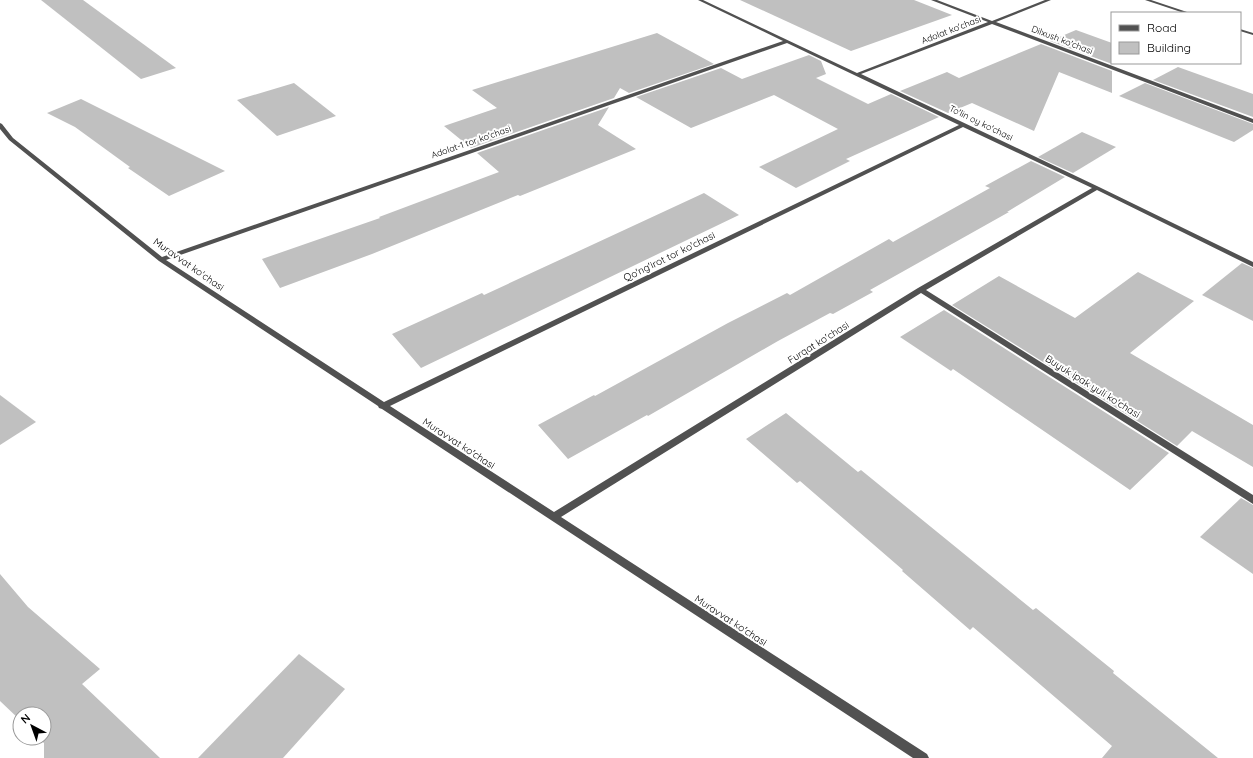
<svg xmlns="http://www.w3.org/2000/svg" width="1253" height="758" viewBox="0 0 1253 758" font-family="Quicksand,sans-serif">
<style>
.building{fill:#c0c0c0}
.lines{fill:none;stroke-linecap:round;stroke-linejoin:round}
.minor{fill:#515151;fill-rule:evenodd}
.labels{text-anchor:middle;stroke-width:4;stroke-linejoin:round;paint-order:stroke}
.far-street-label{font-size:9px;fill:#000;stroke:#fff}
.street-label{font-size:10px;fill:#000;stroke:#fff}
</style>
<rect width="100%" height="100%" fill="#fff"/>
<!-- building -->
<g class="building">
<path d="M41,0h42l93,68 -35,11z"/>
<path d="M740,0h174l38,15 -101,36z"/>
<path d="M1076,30l36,13v21l-62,-23z"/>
<path d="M657,33l57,31 -85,29 -9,-5 -6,10 -143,50 -27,-22 53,-18 -25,-18z"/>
<path d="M1041,44l71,27v22l-53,-21 -25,59 -62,-28 -24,10 -48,-22 47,-19 12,6z"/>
<path d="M809,55l12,6 5,13 -10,4 52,26 23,-10 48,23 -93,42 4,2 -54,27 -37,-21 79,-38 -64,-34 -83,33 -55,-31 85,-29 21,11z"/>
<path d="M1178,67l75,27v23l-100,-37z"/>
<path d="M294,83l42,33 -59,20 -40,-36z"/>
<path d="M1145,83l108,41v6l-19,12 -115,-46z"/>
<path d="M81,99l144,72 -56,25 -41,-28 2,-1 -55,-40 -28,-14z"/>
<path d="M609,107l-11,18 38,24 -116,47 -2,-1 -146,59 -92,34 -18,-29 118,-41 -1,-1 120,-45 -22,-19z"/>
<path d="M1082,132l34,15 -43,26 -35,-16z"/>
<path d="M1031,161l34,16 -58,35h2l-139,78 3,2 -40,22 -3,-1 -52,28 -130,75 -1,-1 -79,44 -30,-34 56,-30 1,1 133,-73 59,-30 3,2 99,-56 4,3 97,-54 -5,-2z"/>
<path d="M704,193l35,22 -318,153 -29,-34 90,-41 2,2z"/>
<path d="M1242,263l11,5v53l-51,-26z"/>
<path d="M1138,272l56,29 -64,52 123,72v42l-61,-36 -15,15 -225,-141 47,-29 76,42z"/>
<path d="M944,310l225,143 -39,37 -177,-121 -2,2 -51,-34z"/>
<path d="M0,395l36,27 -36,23z"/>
<path d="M786,413l72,59 3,-2 172,140 3,-2 78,63 -1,2 105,85h-116l10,-12 -139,-119 -3,3 -68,-59 1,-1 -103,-89 -3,2 -51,-44z"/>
<path d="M1241,498l12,7v69l-53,-37z"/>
<path d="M0,574l28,33 72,62 -18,15 78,74h-116v-15l-6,-5h6v-24h-24v6l-20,-19z"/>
<path d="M299,654l46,35 -62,69h-85z"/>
</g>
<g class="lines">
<!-- minor -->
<g class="minor">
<path d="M698,0h5l154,73 131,-51 -57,-22h6l55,21 53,-21h6l-55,22 257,97v4l-261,-99 -131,50 238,113 154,75v5l-2,-1 -154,-76 -171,100 327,205v9l-332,-211 -360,224 366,237 2,4h-16l-531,-349 -3,-1 -1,-2 -219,-145 -150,-121 -9,-11v-6l2,1 11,14 149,119 621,-216zM787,43l172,82 -575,277 -218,-142zM963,127l129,61 -174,100 -364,224 -164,-106z"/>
<path d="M1145,0h6l39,13h-6z"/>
<path d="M1240,29l13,4v2l-13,-4z"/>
</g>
</g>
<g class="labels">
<!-- far-street labels -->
<g class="far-street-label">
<text transform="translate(951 30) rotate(-21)" y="3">Adolat ko'chasi</text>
<text transform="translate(1062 40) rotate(21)" y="3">Dilxush ko'chasi</text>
<text transform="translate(981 123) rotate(26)" y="3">To'lin oy ko'chasi</text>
<text transform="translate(471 142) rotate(-19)" y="3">Adolat-1 tor ko'chasi</text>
</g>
<!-- street labels -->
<g class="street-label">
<text transform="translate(669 256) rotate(-26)" y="4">Qo'ng'irot tor ko'chasi</text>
<text transform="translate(189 264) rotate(35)" y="4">Muravvat ko'chasi</text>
<text transform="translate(818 342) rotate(-32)" y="4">Furqat ko'chasi</text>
<text transform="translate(1093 386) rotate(32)" y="4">Buyuk ipak yuli ko'chasi</text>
<text transform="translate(459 443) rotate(33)" y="4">Muravvat ko'chasi</text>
<text transform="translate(731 620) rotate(33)" y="4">Muravvat ko'chasi</text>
</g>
</g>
<!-- legend -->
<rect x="1111" y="12" width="130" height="52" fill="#ffffff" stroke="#999999"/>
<rect x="1119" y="25" width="20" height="6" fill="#515151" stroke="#999999"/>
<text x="1147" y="32" font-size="12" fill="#000000">Road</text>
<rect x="1119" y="42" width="20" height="12" fill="#c0c0c0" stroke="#999999"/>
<text x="1147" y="52" font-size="12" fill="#000000">Building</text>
<!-- north arrow -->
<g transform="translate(32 726) rotate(319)"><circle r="19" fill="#ffffff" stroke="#999999"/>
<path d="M0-3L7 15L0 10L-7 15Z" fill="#000000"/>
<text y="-6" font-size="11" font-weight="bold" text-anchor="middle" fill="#000000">N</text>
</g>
</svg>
